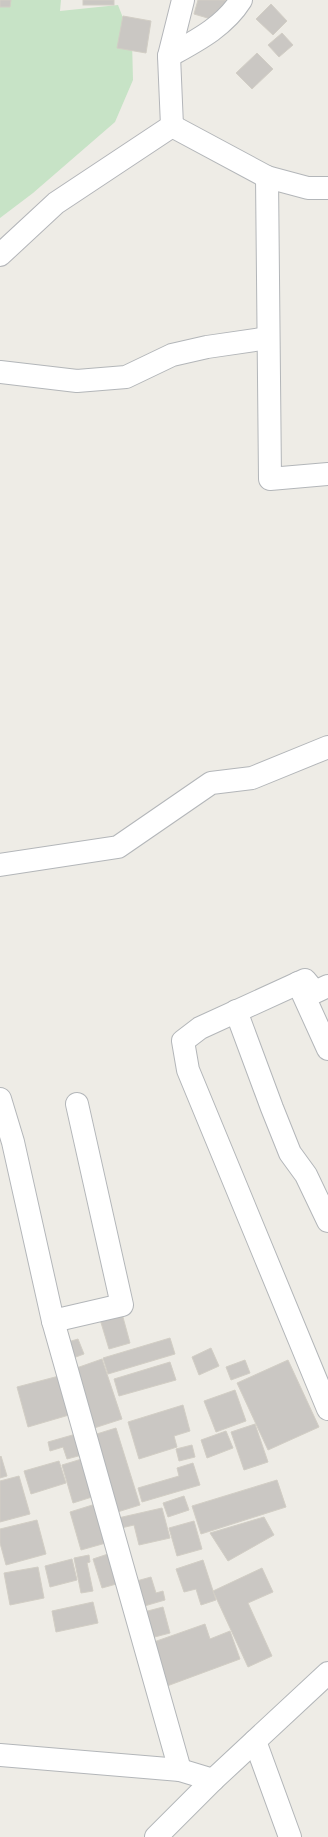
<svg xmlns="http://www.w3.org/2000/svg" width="328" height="1837" viewBox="0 0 328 1837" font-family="'DejaVu Sans',sans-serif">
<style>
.green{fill:#c7e3c6}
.building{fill:#cac7c3;stroke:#d2cec5}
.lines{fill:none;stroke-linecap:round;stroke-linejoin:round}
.minor-casing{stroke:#b3b6b9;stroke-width:24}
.tertiary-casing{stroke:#b3b6b9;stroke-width:24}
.secondary-casing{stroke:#b3b5b9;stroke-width:24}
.minor{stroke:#fff;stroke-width:22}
.tertiary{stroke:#fff;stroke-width:22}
.secondary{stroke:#fff;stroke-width:22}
</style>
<rect width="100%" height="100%" fill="#eeece6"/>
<!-- green -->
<path class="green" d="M0,0h61l-1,11 58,-6 14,36 1,39 -18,42 -82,71 -33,25z"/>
<!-- building -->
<g class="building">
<path d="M0,0h11l-1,7h-10z"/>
<rect x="83" y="0" width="31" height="5"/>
<path d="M198,0h27l3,1 -17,18 -17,-5z"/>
<path d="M271,4l16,17 -14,14 -17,-16z"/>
<path d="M123,16l28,5 -5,32 -29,-5z"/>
<path d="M282,33l11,12 -14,12 -11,-12z"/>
<path d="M257,53l16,16 -21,20 -16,-16z"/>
<path d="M121,1310l9,33 -21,6 -10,-33z"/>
<path d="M170,1338l5,16 -67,20 -5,-16z"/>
<path d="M78,1339l6,15 -11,4 -5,-16z"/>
<path d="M211,1348l8,18 -20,9 -7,-18z"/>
<path d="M102,1359l20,60 -34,11 -20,-59z"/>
<path d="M245,1360l5,13 -19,7 -5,-13z"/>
<path d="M288,1360l31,67 -51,23 -31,-67z"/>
<path d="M170,1362l6,18 -57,16 -5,-17z"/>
<path d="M59,1376l10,39 -41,12 -11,-40z"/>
<path d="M235,1390l11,31 -30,11 -12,-31z"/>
<path d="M183,1405l7,26 -16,5 3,11 -38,12 -11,-37z"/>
<path d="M255,1424l13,38 -24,8 -13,-38z"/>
<path d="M116,1428l24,77 -29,9 -24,-77z"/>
<path d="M226,1431l7,17 -26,10 -6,-18z"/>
<path d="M76,1434l6,21 -15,4 -4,-12 -13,4 -2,-9z"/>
<path d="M192,1445l3,12 -16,4 -3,-12z"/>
<path d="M1,1456l6,20 -7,2v-21z"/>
<path d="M85,1458l10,38 -22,7 -11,-38z"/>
<path d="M59,1461l7,22 -35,11 -7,-23z"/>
<path d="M193,1463l7,22 -58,17 -4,-14 41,-12 -2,-8z"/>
<path d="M19,1476l11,38 -30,8v-41z"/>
<path d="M277,1480l9,27 -85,27 -9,-28z"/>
<path d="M184,1496l5,14 -21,7 -5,-14z"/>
<path d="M102,1502l11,39 -32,9 -11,-38z"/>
<path d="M162,1508l8,30 -31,7 -5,-20 -13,3 -3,-10z"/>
<path d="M264,1517l10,18 -46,26 -18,-28z"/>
<path d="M37,1520l9,34 -40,11 -6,-22v-14z"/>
<path d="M194,1521l8,28 -25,7 -8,-28z"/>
<path d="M111,1553l9,30 -18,5 -9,-29z"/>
<path d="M89,1555l1,7 -3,1 6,28 -12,2 -7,-35z"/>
<path d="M72,1559l5,21 -27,7 -5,-21z"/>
<path d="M203,1560l13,40 -15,5 -5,-16 -12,3 -8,-23z"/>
<path d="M38,1567l6,31 -34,7 -6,-32z"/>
<path d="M262,1568l11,24 -25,11 24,53 -24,11 -35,-76z"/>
<path d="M151,1577l5,16 7,-2 2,9 -24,7 -8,-25z"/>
<path d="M93,1602l5,21 -42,9 -4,-21z"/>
<path d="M163,1607l7,26 -23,6 -7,-26z"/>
<path d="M205,1624l5,15 20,-8 10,28 -73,27 -16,-43z"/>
</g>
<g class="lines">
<defs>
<g id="minor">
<path d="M169,56c27,-15 55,-29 72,-56"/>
<path d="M267,177l3,302 58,-5"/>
<path d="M0,372l77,9 49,-4 46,-22 35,-8 61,-9"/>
<path d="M0,865l118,-18 93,-64 41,-5 76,-31"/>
<path d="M298,983l30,66"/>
<path d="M328,986l-13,6 -10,-12 -105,48 -17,13 5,29 140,339"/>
<path d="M236,1011l36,97 18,45 16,22 22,46"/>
<path d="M0,1099l13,43 40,179 127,449"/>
<path d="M53,1321l69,-16 -45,-201"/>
<path d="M255,1741l35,96"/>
<path d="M0,1755l180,15 33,10"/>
<path d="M156,1837l57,-57 115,-107"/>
</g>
<path id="tertiary" d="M172,126l95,51 41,11h20"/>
<path id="secondary" d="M0,255l56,-52 116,-77 -3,-70 14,-56"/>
</defs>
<!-- minor casing -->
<use href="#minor" class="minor-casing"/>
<!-- tertiary casing -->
<use href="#tertiary" class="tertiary-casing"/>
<!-- secondary casing -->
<use href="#secondary" class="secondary-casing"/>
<!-- minor -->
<use href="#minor" class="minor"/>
<!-- tertiary -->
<use href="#tertiary" class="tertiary"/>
<!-- secondary -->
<use href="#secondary" class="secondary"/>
</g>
</svg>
